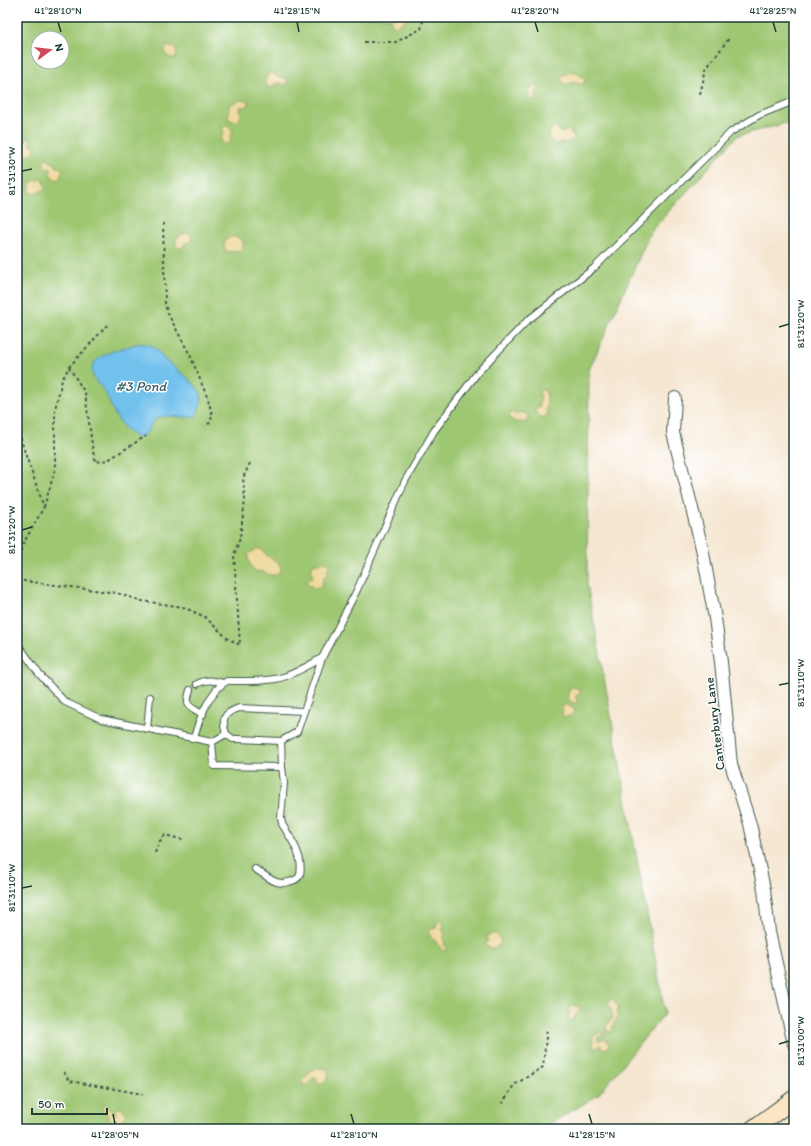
<svg xmlns="http://www.w3.org/2000/svg" width="811" height="1146" viewBox="0 0 811 1146" font-family="Itim,sans-serif">
<style>
.green{fill:#9ec772;stroke:#5e8253;fill-rule:evenodd}
.sand{fill:#eeda9e;stroke:#868c69}
.water{fill:#72c1ed;stroke:#487f90}
.lines{fill:none;stroke-linecap:round;stroke-linejoin:round}
.lane-casing{stroke:#3f564b;stroke-width:8}
.street-casing{stroke:#3f564b;stroke-width:14}
.secondary-casing{stroke:#3f564b;stroke-width:19}
.path{stroke:#3f564b;stroke-width:2;stroke-dasharray:3 3;stroke-linecap:butt}
.lane{stroke:#fff;stroke-width:6}
.street{stroke:#fff;stroke-width:12}
.secondary{stroke:#fce5c4;stroke-width:17}
.ticks{fill:none;stroke:#1f3d34;stroke-width:1.5}
.labels{text-anchor:middle;stroke-width:3;stroke-linejoin:round;paint-order:stroke}
.street-label{font-size:13px;fill:#1f3d34;stroke:#fff}
.water-label{font-size:14px;font-style:italic;fill:#345e62;stroke:#fff}
.neatline{fill:none;stroke:#1f3d34;stroke-width:1.5}
.ticks-label{font-size:10px;text-anchor:middle;fill:#1f3d34}
</style>
<rect width="100%" height="100%" fill="#fff"/>
<filter id="ink" filterUnits="userSpaceOnUse"><feTurbulence type="fractalNoise" baseFrequency=".025" numOctaves="2"/><feDisplacementMap in="SourceGraphic" scale="8" xChannelSelector="R" yChannelSelector="G"/><feConvolveMatrix kernelMatrix="1 2 1 2 8 2 1 2 1" color-interpolation-filters="sRGB"/></filter>
<filter id="wash" filterUnits="userSpaceOnUse"><feTurbulence type="fractalNoise" baseFrequency=".012" numOctaves="4" result="noise"/><feDisplacementMap in="SourceGraphic" scale="16" xChannelSelector="R" yChannelSelector="G"/><feGaussianBlur stdDeviation="0.9" result="paint"/><feColorMatrix in="noise" values="0 0 0 0 0 0 0 0 0 0 0 0 0 0 0 0 0 1.4 0 .05"/><feComposite in="paint" operator="in"/></filter>
<g filter="url(#wash)">
<rect width="100%" height="100%" fill="#f5e6d0"/>
<!-- green -->
<path class="green" d="M17,17h777v104l-57,15 -86,95 -62,139 -2,214 78,429 -67,82 -56,34h-525zM38,38h24v24h-24z"/>
<!-- sand -->
<g class="sand">
<path d="M391,17h18l-10,8 -4,1 -4,-3z"/>
<path d="M167,46l8,2 2,4 -1,6c-7,0 -8,-1 -12,-6z"/>
<path d="M573,71l11,7 1,2 -2,4h-3l-5,-3 -5,3h-6l-3,-5 1,-4h3l5,-3z"/>
<path d="M272,73h2l3,4 8,1 2,3v3l-2,1 -7,-3 -6,5h-5l-2,-5 3,-8z"/>
<path d="M535,85h3c2,4 -1,6 -3,9l3,4 -2,1 -4,1 -4,-5 2,-7z"/>
<path d="M241,100l7,1 1,4 -5,2h-4c1,6 3,11 -4,15l-6,-2 -2,-3 1,-12z"/>
<path d="M225,126h3l5,6 -3,6 1,2 -2,3 -4,1 -3,-2 -1,-3 3,-7 -2,-4z"/>
<path d="M552,127l6,1 2,4h4l2,-2 5,1v3l3,2v3l-9,4 -4,-1 -4,2 -7,-4 -1,-6z"/>
<path d="M28,137l3,2 -1,5 4,1 1,6 -15,9 -3,-7v-6h2v-4l2,-3 2,1 -1,4h2z"/>
<path d="M48,158l3,4 4,1 1,4 5,1 2,2 -4,10c-4,0 -8,-4 -9,-8l2,-2 -2,-2 -3,1 -2,-2 -2,-6 2,-2z"/>
<path d="M40,179l3,1 3,7 -2,3 -11,4 -3,-4v-7l6,-3 3,1z"/>
<path d="M188,233l3,3 1,4 -5,3h-2l-3,5h-3l-3,-3v-6l6,-5z"/>
<path d="M230,237h7l6,4v9l-4,1 -2,-1 -5,2 -7,-1 -1,-9z"/>
<path d="M541,389c11,4 3,18 6,26l-4,3 -5,-2 -3,-5 1,-4h4l-1,-5 2,-4 -2,-6z"/>
<path d="M512,412l4,3 4,-3 7,2 1,4 -1,4h-10l-6,-2 -2,-4z"/>
<path d="M257,549h5l4,6 13,8 2,6 -5,6h-5l-11,-4 -2,1c-7,-3 -10,-10 -10,-18z"/>
<path d="M323,561l6,3 -2,10 -3,4 -3,8 -7,2 -7,-5 1,-4h3l2,-4 -2,-2 1,-6 2,-4 5,1z"/>
<path d="M570,687l8,1 2,2v3l-5,4 3,4 -3,2h-2l-6,-5z"/>
<path d="M565,704l9,5v3c-3,3 -7,7 -12,4v-3l1,-1 -1,-4z"/>
<path d="M440,921l2,1 2,3 -3,4 4,3 -2,8 2,1 -1,4 3,3 -2,4 -8,-8 -1,-3c-5,-2 -8,-6 -6,-12l6,-1 1,-5z"/>
<path d="M491,934c7,-2 9,5 10,10l-8,4 -6,-1 -2,-3 3,-3 -1,-5z"/>
<path d="M612,999l3,2 1,4 3,2 -1,4h-2l2,5 -5,10v3l-2,3 -4,-1 -1,-6 7,-6 -2,-11 -4,-6z"/>
<path d="M573,1006h5l3,4 -5,4 -3,6h-4l-1,-2 2,-5 -1,-3z"/>
<path d="M600,1032l5,2 -7,3 -1,3 2,1 6,-2 4,5 -1,3 -3,2 -4,-1v-3l-6,4 -2,-4v-8z"/>
<path d="M317,1068l10,1 2,5 -3,7 -8,3 -2,-3 1,-3h-4l-6,7h-4l-1,-4 7,-8v-2z"/>
<path d="M104,1104l3,1 7,9 2,-1 -1,-3 1,-2h6l3,3 1,4 -7,7 -3,-3 -4,2 -3,-3 -2,-4 -4,-3v-4z"/>
</g>
<!-- water -->
<path class="water" d="M136,344c7,-1 15,0 20,5 4,3 6,9 10,12 9,7 32,23 35,34 2,7 -2,15 -5,21 -12,4 -26,-3 -38,2 -8,3 -9,13 -14,17 -2,1 -4,2 -6,3 -13,-7 -22,-19 -27,-32 -2,-4 -3,-8 -5,-12 -4,-8 -18,-17 -13,-29 6,-12 31,-17 43,-21z"/>
</g>
<g filter="url(#ink)">
<g class="lines">
<defs>
<g id="lane">
<path d="M17,643l22,31 26,28 36,17 111,23 2,24 68,1 -1,-26 16,-9 25,-74 35,-68 48,-109 29,-50 44,-59 49,-51 67,-53 137,-136 28,-17 35,-14"/>
<path d="M197,684c9,-5 16,-4 26,-1"/>
<path d="M190,690c-5,17 -2,16 13,24"/>
<path d="M147,729l3,-32"/>
<path d="M194,738c5,-19 16,-48 33,-57 18,0 36,1 53,-3 15,-4 29,-13 42,-20"/>
<path d="M281,741l-43,-2h-5l-7,-5c-5,-16 -2,-21 13,-26l65,3"/>
<path d="M212,742l14,-8"/>
<path d="M255,869c12,7 20,17 34,13 5,-2 9,-2 11,-7 4,-19 -9,-36 -18,-51l-1,-6 3,-35 -2,-16"/>
</g>
<path id="street" d="M675,398l-2,35 29,115 13,70 6,44 10,102 19,60 14,65 5,43 25,112"/>
<path id="secondary" d="M753,1129l41,-30"/>
</defs>
<!-- lane casing -->
<use href="#lane" class="lane-casing"/>
<!-- street casing -->
<use href="#street" class="street-casing"/>
<!-- secondary casing -->
<use href="#secondary" class="secondary-casing"/>
<!-- path -->
<g class="path">
<path d="M364,42h32l25,-13 3,-12"/>
<path d="M700,94l6,-25 24,-32"/>
<path d="M163,223l2,80 2,9 23,43 18,44 4,15 -1,8 -6,4"/>
<path d="M69,367l16,26 8,59 3,10 12,-2 38,-24"/>
<path d="M17,426l8,27 19,54 -21,37 -6,20"/>
<path d="M44,507l11,-37v-61l7,-29 7,-13 40,-44"/>
<path d="M17,580l100,13 25,8 41,6 22,10 22,21 13,7 -6,-90 6,-17 5,-38 -2,-22 7,-15"/>
<path d="M155,853l4,-11 6,-7 20,5"/>
<path d="M64,1072l5,9 74,13"/>
<path d="M502,1104l12,-19 29,-18 4,-39"/>
</g>
<!-- lane -->
<use href="#lane" class="lane"/>
<!-- street -->
<use href="#street" class="street"/>
<!-- secondary -->
<use href="#secondary" class="secondary"/>
</g>
</g>
<!-- ticks -->
<path class="ticks" d="M58,22l3,10M297,22l2,10M535,22l3,10M773,22l3,10M22,171l10,-2M779,327l10,-3M22,530l10,-3M779,685l10,-2M22,888l10,-2M779,1044l10,-3M113,1114l2,10M351,1114l3,10M589,1114l3,10"/>
<g class="labels">
<!-- street labels -->
<g class="street-label">
<text transform="translate(714 724) rotate(-97)" y="5">Canterbury Lane</text>
</g>
<!-- water labels -->
<g class="water-label">
<text x="141" y="391">#3 Pond</text>
</g>
</g>
<!-- margin -->
<rect width="811" height="1146" fill="none" stroke="#fff" stroke-width="44"/>
<!-- north arrow -->
<g transform="translate(50 50) rotate(75)"><circle r="19" fill="#ffffff" stroke="#a5b1ae"/>
<path d="M0-3L7 15L0 10L-7 15Z" fill="#d1495b"/>
<text y="-6" font-size="11" font-weight="bold" text-anchor="middle" fill="#1f3d34">N</text>
</g>
<!-- scale -->
<path d="M32 1108v6h75v-6" fill="none" stroke="#1f3d34" stroke-width="2"/>
<text x="38" y="1108" font-size="12" fill="#1f3d34" stroke="#ffffff" stroke-width="3" paint-order="stroke">50 m</text>
<rect x="22" y="22" width="767" height="1102" class="neatline"/>
<g class="ticks-label">
<text x="58" y="14">41°28'10"N</text>
<text x="297" y="14">41°28'15"N</text>
<text x="535" y="14">41°28'20"N</text>
<text x="773" y="14">41°28'25"N</text>
<text transform="translate(11 171) rotate(-90)" y="4">81°31'30"W</text>
<text transform="translate(800 324) rotate(-90)" y="4">81°31'20"W</text>
<text transform="translate(11 530) rotate(-90)" y="4">81°31'20"W</text>
<text transform="translate(800 683) rotate(-90)" y="4">81°31'10"W</text>
<text transform="translate(11 888) rotate(-90)" y="4">81°31'10"W</text>
<text transform="translate(800 1041) rotate(-90)" y="4">81°31'00"W</text>
<text x="115" y="1138">41°28'05"N</text>
<text x="354" y="1138">41°28'10"N</text>
<text x="592" y="1138">41°28'15"N</text>
</g>
</svg>
